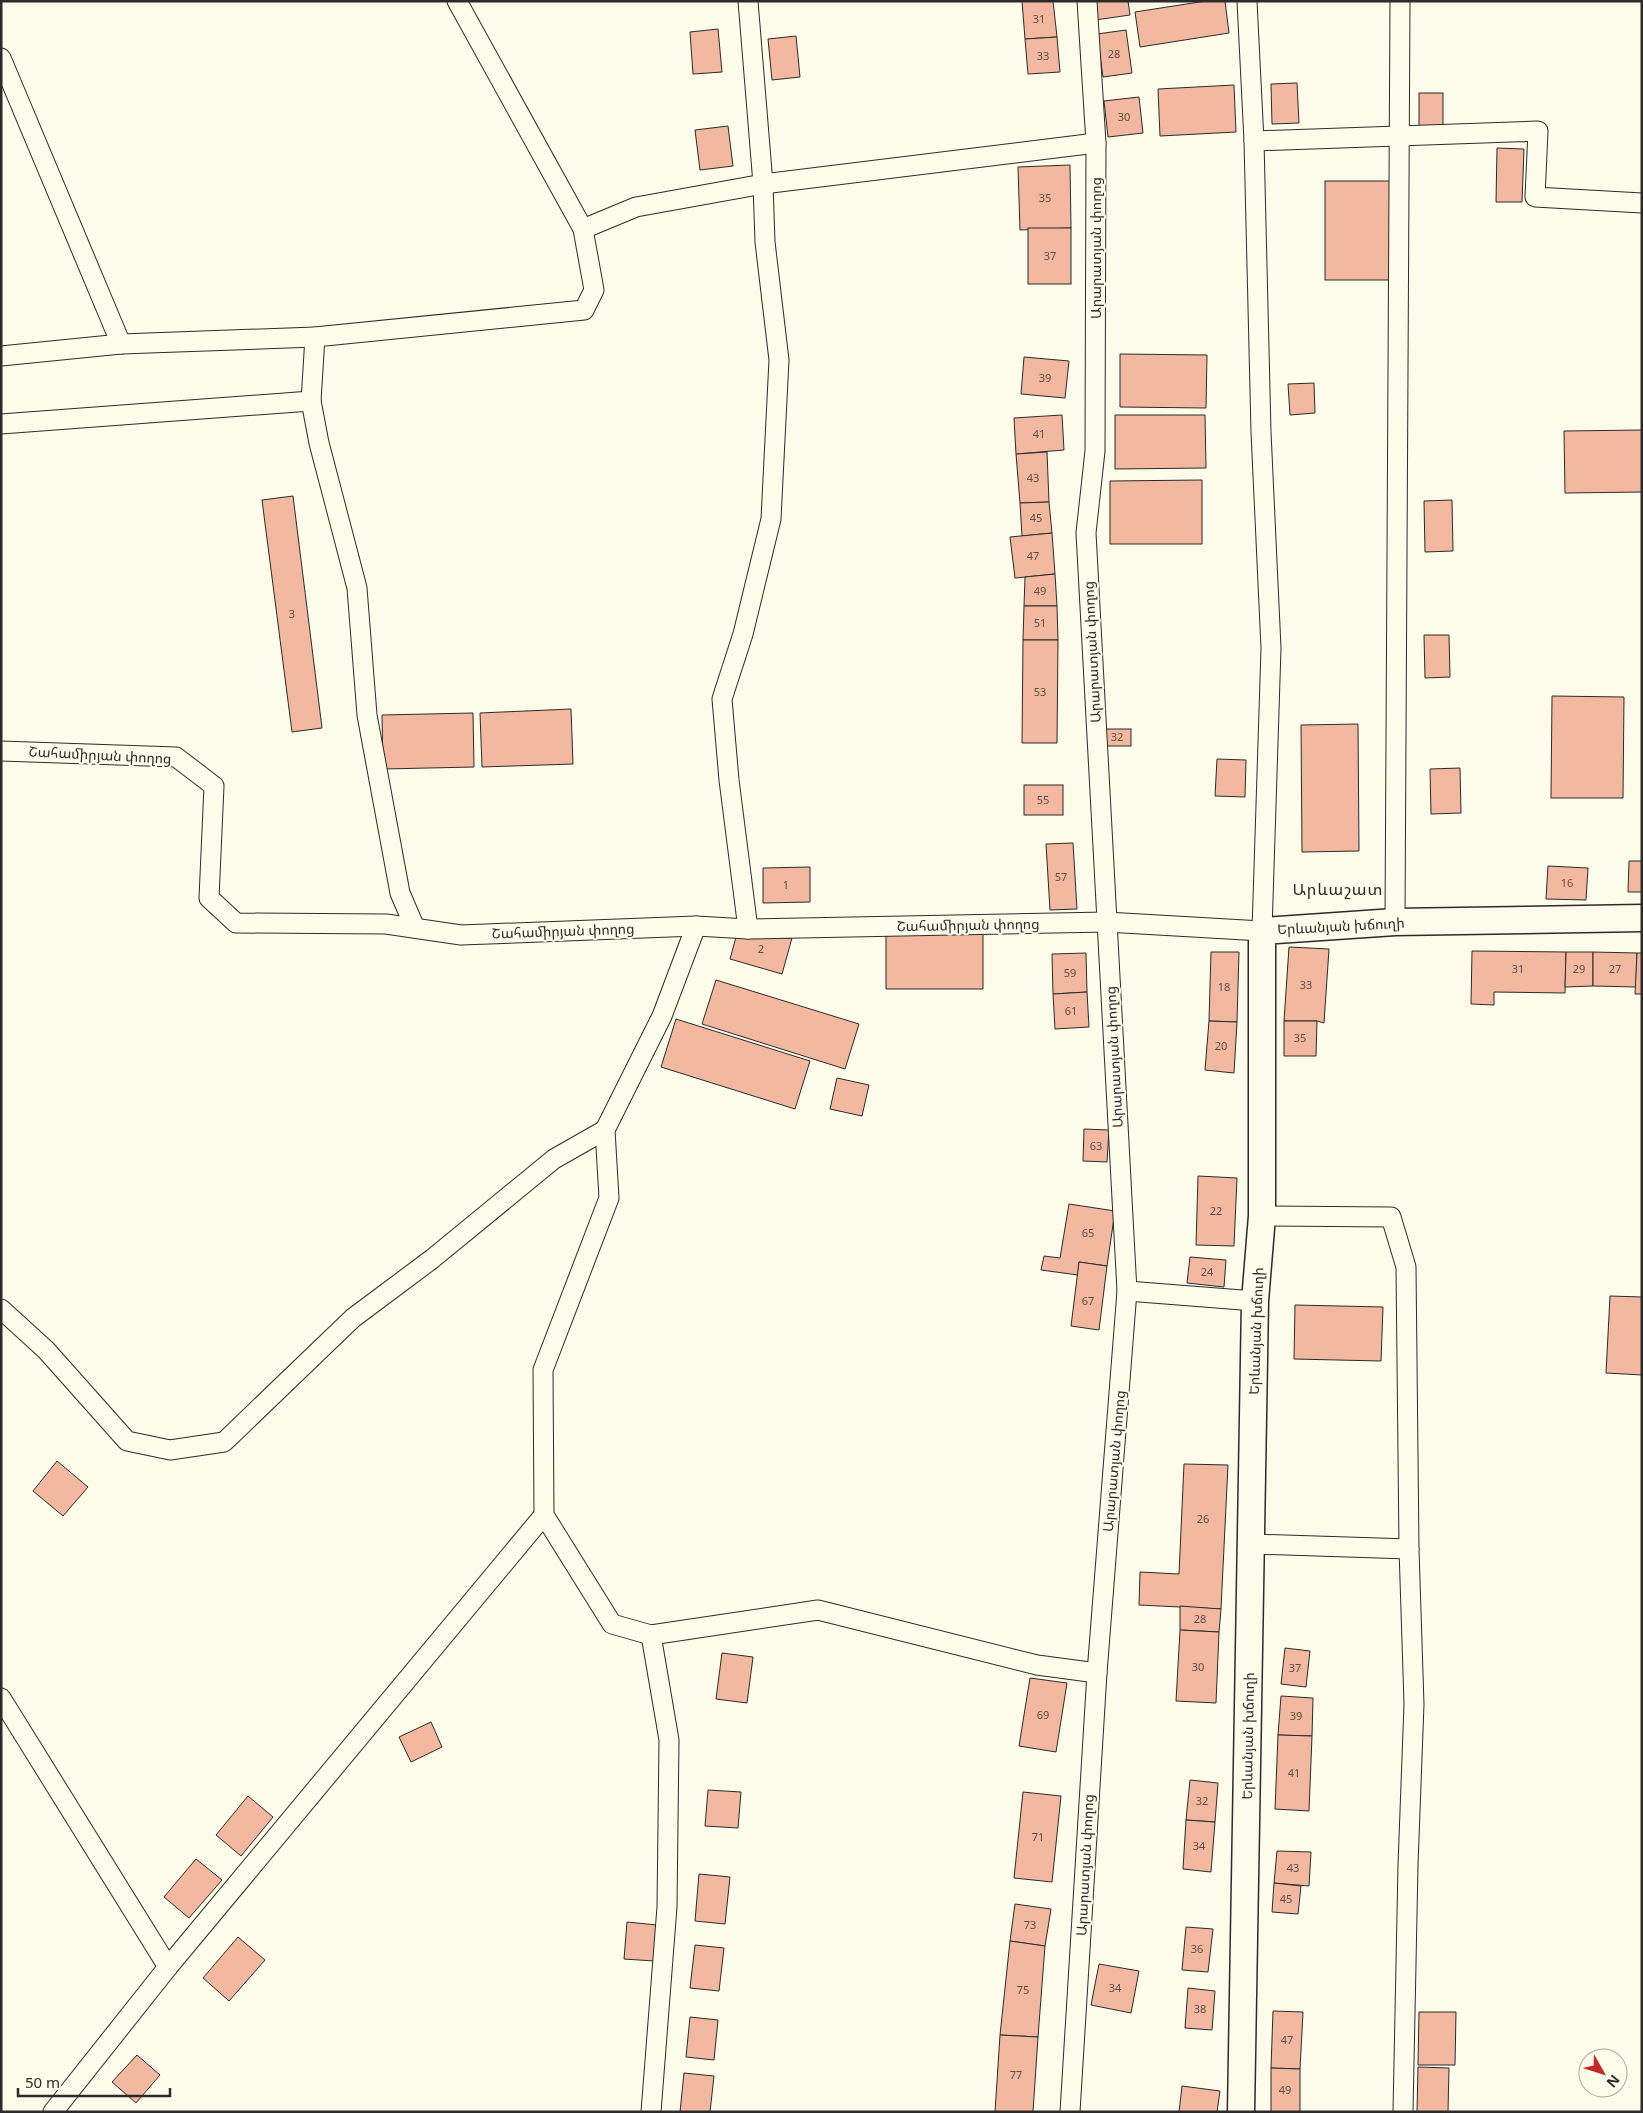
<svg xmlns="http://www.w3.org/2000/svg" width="1643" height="2113" viewBox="0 0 1643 2113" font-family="'Noto Sans','Noto Sans Armenian',sans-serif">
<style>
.building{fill:#f2b8a0;stroke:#2b2b2b}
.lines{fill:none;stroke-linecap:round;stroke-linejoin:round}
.minor-casing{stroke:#2b2b2b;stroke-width:21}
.secondary-casing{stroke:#2b2b2b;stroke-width:29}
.minor{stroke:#fdfbea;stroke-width:19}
.secondary{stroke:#fdfbea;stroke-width:26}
.labels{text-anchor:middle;stroke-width:4;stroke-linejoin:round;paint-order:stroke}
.number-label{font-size:11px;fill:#5d4e48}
.street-label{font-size:14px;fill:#2b2b2b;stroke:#fdfbea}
.quarter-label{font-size:16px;letter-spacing:1px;fill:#2b2b2b;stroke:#fdfbea}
</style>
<rect width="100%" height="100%" fill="#fdfbea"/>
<!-- building -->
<g class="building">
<path d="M1022,1h31l4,36 -32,2z"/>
<path d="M1093,1h35l2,14 -35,5z"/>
<path d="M1206,1h19l4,32 -89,14 -5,-35z"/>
<path d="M718,29l4,43 -29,2 -3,-42z"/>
<path d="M1126,30l6,43 -29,4 -6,-43z"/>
<path d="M796,36l4,41 -28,3 -4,-41z"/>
<path d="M1057,37l3,35 -32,2 -3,-35z"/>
<path d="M1297,83l2,40 -27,1 -1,-40z"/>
<path d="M1234,85l2,47 -76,4 -2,-47z"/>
<rect x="1419" y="93" width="24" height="34"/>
<path d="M1139,97l4,36 -35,4 -4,-36z"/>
<path d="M728,126l5,40 -33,4 -5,-40z"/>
<path d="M1497,148l27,1 -2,53h-26z"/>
<path d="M1070,165l1,63 -51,2 -2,-63z"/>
<rect x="1325" y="181" width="66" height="99"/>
<rect x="1028" y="228" width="43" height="56"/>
<path d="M1120,354l87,1 -1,53 -86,-1z"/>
<path d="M1024,357l45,4 -4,37 -44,-4z"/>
<path d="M1314,383l1,30 -25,2 -2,-31z"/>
<path d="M1062,415l2,35 -48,4 -2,-36z"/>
<path d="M1115,415h90l1,53 -91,1z"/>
<path d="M1642,430v62l-77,1 -1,-62z"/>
<path d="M1047,452l2,50 -29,1 -4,-49z"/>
<path d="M1202,480v64h-92v-63z"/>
<path d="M293,496l29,232 -30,4 -30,-232z"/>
<path d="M1452,500l1,51 -28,1 -1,-51z"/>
<path d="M1049,502l3,31 -30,3 -2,-33z"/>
<path d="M1052,533l3,41 -40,4 -5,-41z"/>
<path d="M1055,574l2,32h-33l1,-29z"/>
<path d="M1024,606h33l1,34h-35z"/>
<path d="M1424,635h25l1,42 -25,1z"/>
<path d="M1023,640h35l-1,103h-35z"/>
<path d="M1552,696l72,1 -1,101h-72z"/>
<path d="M571,709l2,55 -91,3 -2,-54z"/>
<path d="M473,713l1,54 -91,2 -1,-54z"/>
<path d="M1358,724l1,127 -57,1 -1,-127z"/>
<rect x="1104" y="729" width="27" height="17"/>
<path d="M1217,759l29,1 -1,37 -30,-1z"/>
<path d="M1460,768l1,45 -30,1 -1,-45z"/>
<rect x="1024" y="785" width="39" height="30"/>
<path d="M1073,843l4,66 -27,1 -4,-66z"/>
<path d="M1629,861h13v31h-14z"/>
<path d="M1548,866l40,2 -2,32 -40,-1z"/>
<path d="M810,867v35l-47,1v-35z"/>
<path d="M983,933v56h-97v-55z"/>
<path d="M736,937l56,1 -10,36 -52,-15z"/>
<path d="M1289,947l40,2 -5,74 -7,-2h-33z"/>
<path d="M1472,951l94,1 -1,41 -71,-1v13l-23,-1z"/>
<path d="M1211,952h28l-2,70 -28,-1z"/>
<path d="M1566,952h27v34l-28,1z"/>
<path d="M1593,952l44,1 -1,34 -43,-1z"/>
<path d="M1086,953l1,39 -34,2 -1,-40z"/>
<path d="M1637,953h5v41h-7z"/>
<path d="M716,980l143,44 -14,45 -143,-45z"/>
<path d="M1087,992l2,35 -34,2 -2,-35z"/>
<path d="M676,1019l134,42 -15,48 -134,-42z"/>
<path d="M1209,1021l28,1 -3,51 -29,-3z"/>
<path d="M1284,1021h33l-1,35h-32z"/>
<path d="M837,1078l32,7 -7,31 -32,-7z"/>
<path d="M1084,1129l25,1 -2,32 -24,-1z"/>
<path d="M1198,1176l39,2 -3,68 -38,-1z"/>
<path d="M1069,1204l46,7 -8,55 -28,-4 -1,13 -37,-5 3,-14 16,2z"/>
<path d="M1190,1257l36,3 -2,27 -37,-4z"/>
<path d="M1079,1262l28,4 -8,64 -28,-4z"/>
<path d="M1610,1296l32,1v78l-36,-2z"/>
<path d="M1295,1305l88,2 -2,54 -87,-2z"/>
<path d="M57,1461l31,26 -25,29 -30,-25z"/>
<path d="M1184,1464l44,1 -7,144 -82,-4 1,-33 39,2z"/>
<path d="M1180,1606l41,3 -2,23 -39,-2z"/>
<path d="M1180,1630l39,2 -3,71 -40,-2z"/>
<path d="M1285,1648l25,3 -4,36 -25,-3z"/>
<path d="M722,1653l31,4 -6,46 -31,-4z"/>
<path d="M1030,1678l37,5 -11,69 -37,-6z"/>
<path d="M1281,1696l32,2 -1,38 -34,-1z"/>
<path d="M431,1722l11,25 -31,15 -12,-25z"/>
<path d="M1278,1735l34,1 -3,75 -34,-2z"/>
<path d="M1190,1780l28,3 -3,39 -29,-2z"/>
<path d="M708,1790l33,2 -3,36 -33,-2z"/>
<path d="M1023,1792l38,4 -9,86 -38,-4z"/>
<path d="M248,1796l25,21 -32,39 -25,-21z"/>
<path d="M1186,1820l29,2 -4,50 -28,-3z"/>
<path d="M1277,1851l34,1 -2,34 -35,-3z"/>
<path d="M196,1859l26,21 -33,38 -25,-21z"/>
<path d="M699,1874l31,3 -5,47 -30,-3z"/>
<path d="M1274,1883l27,3 -3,28 -26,-2z"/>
<path d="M1015,1904l36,5 -6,37 -35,-5z"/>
<path d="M627,1922l30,3 -3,36 -30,-2z"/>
<path d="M1186,1927l27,2 -5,43 -26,-2z"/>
<path d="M238,1937l27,23 -36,41 -26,-23z"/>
<path d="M1010,1941l35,5 -7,91 -38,-2z"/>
<path d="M695,1945l29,3 -5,43 -29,-3z"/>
<path d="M1099,1964l40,7 -8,42 -40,-8z"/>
<path d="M1188,1988l27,3 -3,39 -27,-2z"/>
<path d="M1273,2011l30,1 -3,57 -29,-1z"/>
<path d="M1419,2012h37l-1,53h-37z"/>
<path d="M690,2017l28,3 -4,40 -28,-3z"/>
<path d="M1000,2035l38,2 -5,75h-38z"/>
<path d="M137,2055l23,20 -24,28 -24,-21z"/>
<path d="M1418,2067l31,1 -1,44h-31z"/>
<path d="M1271,2068l29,1v43h-29z"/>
<path d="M684,2073l30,3 -4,36h-30z"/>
<path d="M1182,2086l38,5 -3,21h-38z"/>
</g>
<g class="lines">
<defs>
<g id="minor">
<path d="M748,1l15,183 2,58 14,118 -8,159 -28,115 -21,65 7,81 19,149"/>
<path d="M1,58l120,286"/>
<path d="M1254,141l284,-10 -3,66 107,6"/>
<path d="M583,229l53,-22 127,-23 333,-41"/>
<path d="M1,356l120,-12 194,-7"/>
<path d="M311,401l8,42 38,145 10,127 33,178 15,35"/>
<path d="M1,424l310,-23 4,-64 269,-27 10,-20 -11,-61 -126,-228"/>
<path d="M1,751l175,6 38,29 -5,112 27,25 150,1 75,11 235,-9 52,3 358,-7 156,9 9,-283 -10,-216 -7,-291 -7,-140"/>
<path d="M1395,922l5,-921"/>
<path d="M696,926l-34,90 -57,114 4,68 -66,172 1,145 68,109 39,11 167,-25 219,55 60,8"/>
<path d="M1262,1216l129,1 15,50 3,282 5,155 -6,161 -5,247"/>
<path d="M1127,1291l128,10"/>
<path d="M1,1309l45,41 81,91 43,9 54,-8 129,-124 79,-59 122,-100 51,-29"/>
<path d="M1251,1544l158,5"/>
<path d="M651,1635l18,105 -2,167 -16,205"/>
<path d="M1,1698l167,269"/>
<path d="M53,2112l115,-145 376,-452"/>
<path d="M1070,2112l27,-439 30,-382 -41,-758 9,-82 1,-308 -9,-142"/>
</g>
<path id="secondary" d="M1241,2112l14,-811 7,-85v-285l133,-9 247,-4"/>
</defs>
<!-- minor casing -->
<use href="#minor" class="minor-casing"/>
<!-- secondary casing -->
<use href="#secondary" class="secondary-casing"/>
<!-- minor -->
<use href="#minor" class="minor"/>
<!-- secondary -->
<use href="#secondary" class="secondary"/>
</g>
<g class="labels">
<!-- number labels -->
<g class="number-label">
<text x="1039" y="23">31</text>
<text x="1114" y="58">28</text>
<text x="1043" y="60">33</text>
<text x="1124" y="121">30</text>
<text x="1045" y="202">35</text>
<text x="1050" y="260">37</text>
<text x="1045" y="382">39</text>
<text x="1039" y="438">41</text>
<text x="1033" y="482">43</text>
<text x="1036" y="522">45</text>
<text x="1033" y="560">47</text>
<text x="1040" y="595">49</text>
<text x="292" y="618">3</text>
<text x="1040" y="627">51</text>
<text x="1040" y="696">53</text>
<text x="1117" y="741">32</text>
<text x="1043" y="804">55</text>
<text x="1061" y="881">57</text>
<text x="1567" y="887">16</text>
<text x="786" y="889">1</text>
<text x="761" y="953">2</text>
<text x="1518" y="973">31</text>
<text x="1579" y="973">29</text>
<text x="1615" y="973">27</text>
<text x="1070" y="977">59</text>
<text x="1306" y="989">33</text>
<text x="1224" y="991">18</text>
<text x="1071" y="1015">61</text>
<text x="1300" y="1042">35</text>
<text x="1221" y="1050">20</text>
<text x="1096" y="1150">63</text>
<text x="1216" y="1215">22</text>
<text x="1088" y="1237">65</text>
<text x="1207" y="1276">24</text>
<text x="1088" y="1305">67</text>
<text x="1203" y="1523">26</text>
<text x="1200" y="1623">28</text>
<text x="1198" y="1671">30</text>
<text x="1295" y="1672">37</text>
<text x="1043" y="1719">69</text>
<text x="1296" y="1720">39</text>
<text x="1294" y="1777">41</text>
<text x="1202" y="1805">32</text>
<text x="1038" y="1841">71</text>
<text x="1199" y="1850">34</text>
<text x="1293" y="1872">43</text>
<text x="1286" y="1903">45</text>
<text x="1030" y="1929">73</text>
<text x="1197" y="1953">36</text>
<text x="1115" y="1992">34</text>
<text x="1023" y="1994">75</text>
<text x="1200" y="2013">38</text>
<text x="1287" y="2044">47</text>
<text x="1016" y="2079">77</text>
<text x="1285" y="2094">49</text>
</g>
<!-- street labels -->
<g class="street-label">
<text transform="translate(1096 248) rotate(-90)" y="5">Արարատյան փողոց</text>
<text transform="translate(1092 652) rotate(-93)" y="5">Արարատյան փողոց</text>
<text transform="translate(100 755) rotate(3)" y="5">Շահամիրյան փողոց</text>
<text transform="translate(968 925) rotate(-1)" y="5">Շահամիրյան փողոց</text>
<text transform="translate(1341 926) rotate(-3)" y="5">Երևանյան խճուղի</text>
<text transform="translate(563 931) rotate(-2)" y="5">Շահամիրյան փողոց</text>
<text transform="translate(1114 1057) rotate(-93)" y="5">Արարատյան փողոց</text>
<text transform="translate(1256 1331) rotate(-88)" y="5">Երևանյան խճուղի</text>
<text transform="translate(1114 1461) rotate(-85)" y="5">Արարատյան փողոց</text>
<text transform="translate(1248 1736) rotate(-89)" y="5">Երևանյան խճուղի</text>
<text transform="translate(1085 1865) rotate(-87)" y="5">Արարատյան փողոց</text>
</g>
<!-- quarter labels -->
<g class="quarter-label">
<text x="1338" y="895">Արևաշատ</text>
</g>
</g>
<!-- border -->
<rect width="1643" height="2113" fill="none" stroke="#2b2b2b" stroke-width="5"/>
<!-- north arrow -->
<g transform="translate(1603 2073) rotate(129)"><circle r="24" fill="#fdfbea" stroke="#a9a89e"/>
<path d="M0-4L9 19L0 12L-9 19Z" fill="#c62828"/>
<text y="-8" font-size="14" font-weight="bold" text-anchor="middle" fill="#2b2b2b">N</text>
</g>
<!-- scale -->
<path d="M18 2088v8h152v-8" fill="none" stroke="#2b2b2b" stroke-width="2.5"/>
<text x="25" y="2088" font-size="15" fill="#2b2b2b" stroke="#fdfbea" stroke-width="4" paint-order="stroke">50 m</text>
</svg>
